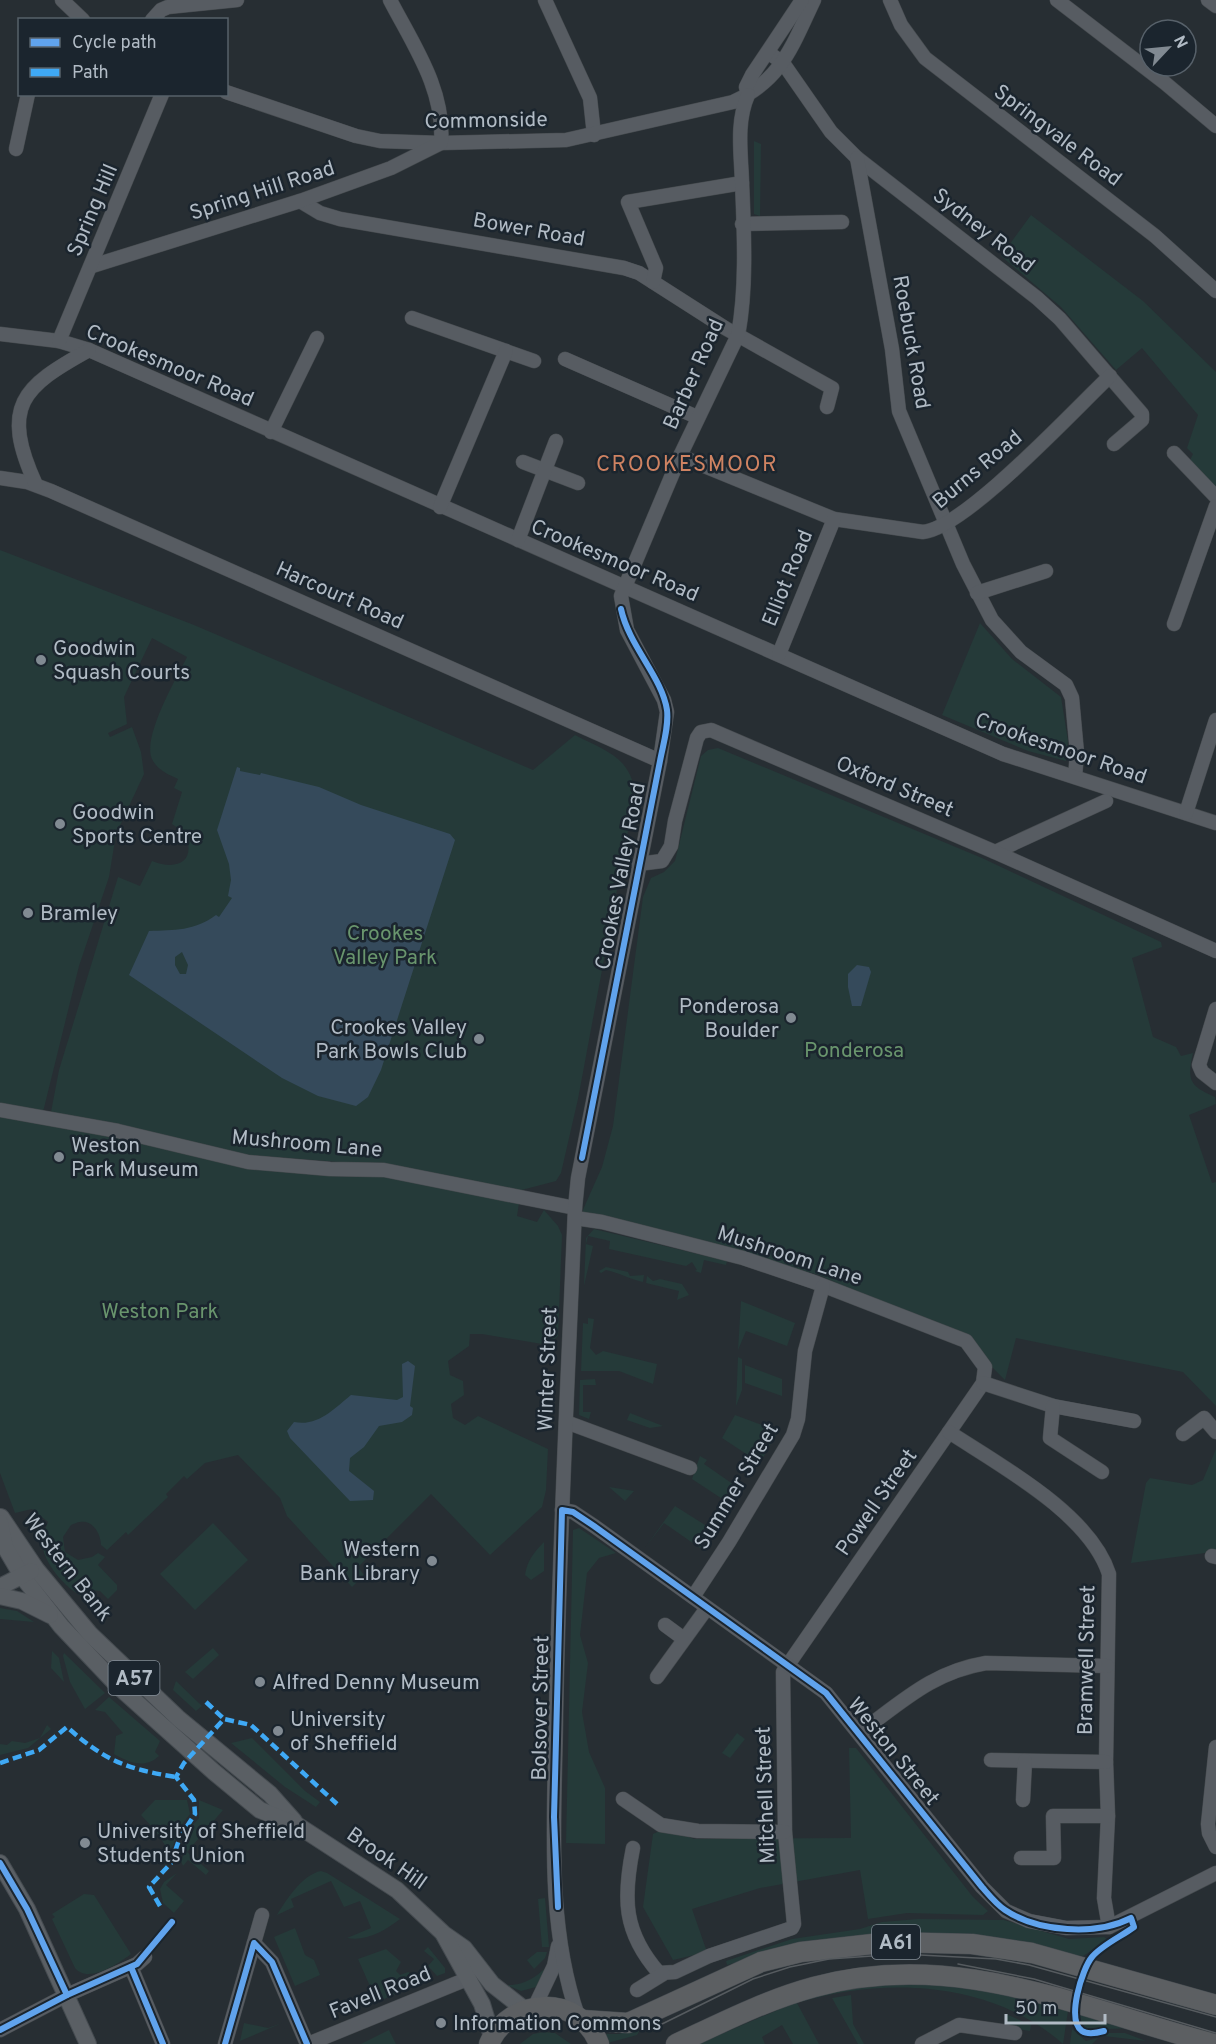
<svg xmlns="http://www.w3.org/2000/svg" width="1216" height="2044" viewBox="0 0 1216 2044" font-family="Overpass,sans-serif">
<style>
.green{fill:#253a39}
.water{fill:#354a5b;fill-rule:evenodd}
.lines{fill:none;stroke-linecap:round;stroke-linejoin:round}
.minor-casing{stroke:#454a4e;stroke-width:15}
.major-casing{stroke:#454b50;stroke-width:18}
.highway-casing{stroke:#444a4f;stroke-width:21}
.minor{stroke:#575c62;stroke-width:14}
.major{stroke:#5a5f64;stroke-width:16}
.highway{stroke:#5c5f62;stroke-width:20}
.tram{stroke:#565b5f;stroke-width:1.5}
.quiet{stroke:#3fa9f5;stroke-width:4.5;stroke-dasharray:9 4.5;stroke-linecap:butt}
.cycleway-casing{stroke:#1b252e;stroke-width:10}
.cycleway{stroke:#60a3ed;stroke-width:6}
.poi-dot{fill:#818a92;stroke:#1b252e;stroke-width:2}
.labels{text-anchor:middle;stroke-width:5;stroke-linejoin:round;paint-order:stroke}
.shield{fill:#1b252e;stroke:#848e98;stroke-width:1.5}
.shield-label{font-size:20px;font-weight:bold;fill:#b1bbc5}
.street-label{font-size:21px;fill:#b1bbc5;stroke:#1b252e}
.poi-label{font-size:21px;fill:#b1bbc5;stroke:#1b252e;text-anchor:start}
.park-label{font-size:21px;fill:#69956d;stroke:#1b252e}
.neighbourhood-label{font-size:22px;letter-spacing:1.5px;fill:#cf8362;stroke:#1b252e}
</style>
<rect width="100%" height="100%" fill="#272e33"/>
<!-- green -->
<g class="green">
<path d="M754,141l7,3 -1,72 -6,-2z"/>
<path d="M1031,215l112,86 73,71v115l-26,-27 3,-6 -6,-6 11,-33 -56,-67 -26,22 -55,-63 -60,-51z"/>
<path d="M0,550l194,75 339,145 42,-35c30,16 55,21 60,58l-57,306 -17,74 -5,8 -42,11 -65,-16 -60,-10 -151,-12 -187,-42 8,-42 59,-193 22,9 12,-25c25,10 45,1 33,-28l-13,-9 10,-32 -8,-4 4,-9c-10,-5 -20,-8 -26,-20 -10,-22 24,-80 35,-102l-35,-19 -28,59 3,27 -19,9 2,4 22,-10 9,25 3,22 -28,60 -7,43 -30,89 -36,146 -43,-9z"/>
<path d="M980,623l32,36 49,38 7,44 -2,20 -38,-10 -86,-36z"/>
<path d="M718,748l264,110 179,84 1,5 -30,11 21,79 23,10 5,9 12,-3c-6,27 -4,33 22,44l1,7 -27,11 23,68 4,-1v224l-33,-34 -167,-34 -11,42 -39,-39 -147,-66 -200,-56 -37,-7 20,-45 11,-41 30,-229 8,-19 13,-6 11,-11 26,-105 7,-6z"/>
<path d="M0,1114l13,2 1,3 7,-2 125,25 241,33 132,28 -2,13 20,6 7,-12 14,16 4,9 -4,101 -10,9 -66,-11h-12l-1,12 -21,15 2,14 13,6 1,14 -13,9 2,14 12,7 13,-9 70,33 -2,41 -4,17 -52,48 -59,-61 -73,73 6,8 -12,12 -65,-71 -7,-18 -42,-43 -33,8 -18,16 -3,-3 -18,18 2,3 -40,38 -2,-3 -19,18 -6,-5c0,-10 -8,-26 -21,-23 -3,0 -6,2 -9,3l-8,12 2,15 13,8 14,-3 6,-4 7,4 -7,8 19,20v5l-9,9 -8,-8 -11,-1 -6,7c-18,-9 -41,-35 -41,-56 0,-7 4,-13 6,-19l-16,-13 -17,4 -15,-40z"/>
<path d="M594,1229l133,32 -1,4 -22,-5 -3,13 -6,-2 2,-1 -5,-8 -6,4 -77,-17 1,-8 -22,-5 -2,8 7,2 -9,40 2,-48z"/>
<path d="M606,1267l22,5 2,4 14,-1 -1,7c-14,-3 -23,-9 -37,-12l-5,3 -2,-2z"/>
<path d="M647,1276l6,5 7,-2 22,5 7,11 -12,5 2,-9 -33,-8z"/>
<path d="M741,1301l54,22 -8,23 -41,-15 -8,19z"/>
<path d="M588,1318l6,1 -4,29 6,7 7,-4 54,13 -4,20 -34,-13h-38l2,-48 5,1z"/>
<path d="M738,1357l4,2v31l-6,16z"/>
<path d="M745,1365l37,14v17l-37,-13z"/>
<path d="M595,1379l1,6h-13v27h8l-2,7 -10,-4 1,-35z"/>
<path d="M630,1413l33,13 -13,2 -23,-8z"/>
<path d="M735,1415l43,16 -18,32 -38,-25z"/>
<path d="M1216,1449v106l-11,-2 -74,10 15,-80 4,-5 42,7 11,-5z"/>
<path d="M700,1456l7,4 -3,4 36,25 -10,15 -38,-25z"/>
<path d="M609,1487l25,4 -9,10z"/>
<path d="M675,1506l38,24 -13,18 -36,-25 -19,25z"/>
<path d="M213,1523l35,37 -53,50 -35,-36z"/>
<path d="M579,1528l37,25 -17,5 -12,15 -7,62 8,28 -6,49 7,40 16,36v56l-39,-1 7,-313z"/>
<path d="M544,1542v29l-13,9 -6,-5c2,-14 9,-23 19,-33z"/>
<path d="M0,1608l17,3 17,11 -34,-3z"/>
<path d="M213,1648l6,7 -26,24 -8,-7z"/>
<path d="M52,1651l7,7 5,24 -13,-14z"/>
<path d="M64,1653l41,40 -20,16 -15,-27 -7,-26z"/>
<path d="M176,1681l26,25 -6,5 -23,-21z"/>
<path d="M109,1697l51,44 -5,11 4,4c-14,13 -29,7 -45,-2l2,-18 7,-3 -18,-21 -10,-2z"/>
<path d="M47,1725l4,4 -23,19 -28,7v-11l7,1 5,-4 13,2 15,-5z"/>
<path d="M737,1733l8,6 -15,19 -8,-5z"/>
<path d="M252,1738l53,53 15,11 -4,5 -31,-20 -54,-44z"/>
<path d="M849,1748h7l117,149 15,14 -5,4 -76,-2 -39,6 -8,-49 -100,18 -68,21 15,43 -34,8 -30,-53 10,-73 13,-6 28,11 157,-1z"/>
<path d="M155,1800h32l3,14 -11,14 -6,18 -4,5 -14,-21 -14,-15z"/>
<path d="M199,1800l24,10 -36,42 22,19 -3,4 -18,-15 -5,6 -2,-5 4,-10 -2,-15 16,-18z"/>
<path d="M321,1871l6,2 73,46c-14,11 -34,23 -53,19l24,-10 -11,-27 -16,6 -13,-26 -40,18 3,8 -17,8c9,-15 26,-41 44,-44z"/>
<path d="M177,1873l-11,12 18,16 -10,12 -11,-10 -3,-14 4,-7z"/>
<path d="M84,1894l10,1 37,59c-13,10 -43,30 -56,14l-23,-49 3,-2 -3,-3z"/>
<path d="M545,1898l4,49h-7l-4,-48z"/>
<path d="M918,1919l86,1 65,19 35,-2 4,3 -25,16 -188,-23 -81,7 -87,25 -1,-4 66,-22 68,-10 22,-7z"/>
<path d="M295,1928l10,27 9,5 6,15 -25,11 -21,-49z"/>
<path d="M428,1947l17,21v5l-8,3 -9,-10 6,-7 -10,-8z"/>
<path d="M386,1949l15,13 -5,9 4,4 8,-3 2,1 -4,5 8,8 -37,16 -19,-43z"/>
<path d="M537,1952h10l-2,6 -11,11 -7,-9z"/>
<path d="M550,1962l-14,25 -15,4 -14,-6c17,1 34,-10 43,-23z"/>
<path d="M930,1983l93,14 45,14 -5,33c-71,-63 -178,-68 -266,-41l22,41h-26l-11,-19 -20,12 3,7h-67l110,-47 55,-12z"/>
<path d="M851,1995l2,29 11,20h-6l-26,-46z"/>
<path d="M1077,2013l55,15 -48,2 -6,-7z"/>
<path d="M1006,2014l25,11 -1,6 -26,-4z"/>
<path d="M244,2023l24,5 14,-5 -42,18z"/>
<path d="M641,2028l-4,7 -33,9 -4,-10h19z"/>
<path d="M1072,2029l14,12 12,-3 -6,6h-22z"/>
<path d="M389,2030l7,14h-35z"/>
<path d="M544,2032l11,1 16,11h-51l13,-10z"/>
<path d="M1109,2033h16l21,8 -42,-5z"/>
</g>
<!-- water -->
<g class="water">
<path d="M237,767l3,1v3l20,4 1,-2 58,14 42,18 89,29 5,6 -74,230 -13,27 -12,9 -38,-10 -36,-18 -153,-103 20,-44c25,-1 46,0 67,-16l3,2 13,-19 -4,-2 3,-16 -2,-16 -12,-34zM182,952l6,13 -2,9h-6l-5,-9v-8z"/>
<path d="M857,965l12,2 2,5 -10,34h-9l-4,-19v-13z"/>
<path d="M408,1361l7,5 -5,40 3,2 -1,7 -10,7 -23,4 -15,21 -14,11 -1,13 25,20 -1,9 -23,1 -60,-63 -3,-7 7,-9c24,5 41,-14 57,-27l46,5 6,-3 -1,-33z"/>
</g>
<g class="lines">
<defs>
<g id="minor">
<path d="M62,0l21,20"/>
<path d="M545,0l45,98 4,37"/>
<path d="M890,0l11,25 24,33 230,178 61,55"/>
<path d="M1057,0l108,83 51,43"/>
<path d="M1208,0l8,6"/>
<path d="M152,20l9,-10 7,-3 69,-7"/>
<path d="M769,53l14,10 48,69 26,26 180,140 23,21 82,95v6l-28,24"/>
<path d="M226,92l130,44 24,5 61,2 125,-3 167,-38c49,-22 59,-56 81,-102"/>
<path d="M748,95l-2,-8 6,-12 50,-75"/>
<path d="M16,149l12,-55"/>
<path d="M857,158l35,191 7,62 64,153 29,56 29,32 45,33 6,13 5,55 -2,24"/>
<path d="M300,201l20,12 20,6 284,49 15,5 86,55 107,60 -5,19"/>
<path d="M742,224l100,-2"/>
<path d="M92,266l208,-65 91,-33 50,-25c4,-53 -27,-97 -51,-143"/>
<path d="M653,282l3,-14 -28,-66 114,-19"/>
<path d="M412,318l122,43"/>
<path d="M0,334l59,7 30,9 914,404 213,69"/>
<path d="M59,341l103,-247"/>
<path d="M565,359l132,58"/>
<path d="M271,432l46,-94"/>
<path d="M1174,453l42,44"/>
<path d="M680,456l154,63 89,13c42,-4 151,-122 187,-156"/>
<path d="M523,462l55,21"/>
<path d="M0,478l27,4 24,9 609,270"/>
<path d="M36,485c-36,-79 -14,-98 53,-135"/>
<path d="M440,507l66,-156"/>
<path d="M518,540l38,-99"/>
<path d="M977,593l69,-22"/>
<path d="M1174,624l42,-118"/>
<path d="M779,654l55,-135"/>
<path d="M1186,813l30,-93"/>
<path d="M995,852l111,-51"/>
<path d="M638,864l24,-3 9,-15 4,-25 22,-83 4,-6 10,-2 284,122 221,99"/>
<path d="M1216,1009l-17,56 3,7 14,11"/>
<path d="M0,1110l118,21 130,31 82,7 54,1 191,38"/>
<path d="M575,1218l27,4 79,20 62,16 71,24 152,59 19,26 -2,16 -200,289 2,160 9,92 -2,4 -83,28 -34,16 -16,1c-36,-41 -36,-75 -26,-125"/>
<path d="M983,1383l70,23 81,15"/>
<path d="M1053,1406l-3,32 52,34"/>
<path d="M566,1422l124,46"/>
<path d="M949,1432c52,34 141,82 160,142l-3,188 2,54 -4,82 5,29"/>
<path d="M1183,1434l21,-16 12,14"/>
<path d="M562,1510l11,2 21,14 232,167 156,194 24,24 23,10 37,7 43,-1 107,-54"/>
<path d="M1212,1556l4,1"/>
<path d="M693,1597l36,-55 64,-107 5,-16 7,-68 18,-65"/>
<path d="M665,1625l19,14"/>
<path d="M657,1677l50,-69"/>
<path d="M859,1733c43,-31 73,-61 127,-70l121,3"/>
<path d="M1216,1747l-8,77 1,9 7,14"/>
<path d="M991,1760l115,2"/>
<path d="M623,1799l38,26 37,6 87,1"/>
<path d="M1023,1800l2,-39"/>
<path d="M1021,1858h33l-1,-42h55"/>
<path d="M254,1943l18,19 35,82"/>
<path d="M131,1967l32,77"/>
<path d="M637,1990l26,-16"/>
<path d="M535,2006l19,-40 4,-20"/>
<path d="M578,2016c-33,-94 -23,-202 -22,-301 3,-169 12,-338 19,-507l3,-30 82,-417 7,-49 -3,-12 -37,-70 -6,-34 59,-140 58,-121c9,-47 6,-105 4,-153 -1,-29 -6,-60 6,-87"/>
<path d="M0,2030l67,-35 70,-31 8,-7"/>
<path d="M225,2044l37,-129"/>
<path d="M308,2044l159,-65"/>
<path d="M922,2044l37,-19 56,8"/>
</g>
<g id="major">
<path d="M1,1517l35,52 54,65 89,85 91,75 24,27"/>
<path d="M0,1523l5,24 17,29 39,50 57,60 96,86 46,38 37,15 100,65 47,44 20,14 28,36 32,25"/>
<path d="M0,1587l31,-16"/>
<path d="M0,1596l22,5 28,14"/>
<path d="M0,1863l27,46 61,135"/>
<path d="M444,1935l38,69 10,33"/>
</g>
<g id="highway">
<path d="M583,2020l45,3 133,-61 40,-10 89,-10 82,2 60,9 184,52"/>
<path d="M489,2044c21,-48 90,-51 110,0"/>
<path d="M676,2044c45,-21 90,-44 138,-57 143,-39 266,22 400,57"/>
</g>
</defs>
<!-- minor casing -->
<use href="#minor" class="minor-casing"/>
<!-- major casing -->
<use href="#major" class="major-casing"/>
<!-- highway casing -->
<use href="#highway" class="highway-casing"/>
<!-- minor -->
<use href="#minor" class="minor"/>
<!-- major -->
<use href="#major" class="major"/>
<!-- highway -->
<use href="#highway" class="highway"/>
<!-- tram -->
<g class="tram">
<path d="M958,1964l76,15 182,54"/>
<path d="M658,2026l95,-47 37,-12 39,-8 72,-5 95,5 33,6 187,52"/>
</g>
<!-- quiet -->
<g class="quiet">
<path d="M206,1702l18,17"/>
<path d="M0,1763l39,-13 28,-23c38,34 60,42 109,50"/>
<path d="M160,1906l-11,-19 22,-24 9,-26 15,-23 -1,-14 -18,-23 8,-14 40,-44 27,6 86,79"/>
</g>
<defs>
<g id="cycleway">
<path d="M582,1158l78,-397c3,-16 9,-35 7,-51 -5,-33 -38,-64 -46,-101"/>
<path d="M0,1863l27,46 40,86"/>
<path d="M558,1907l-4,-90 8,-307 11,2 21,14 232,167 156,194c7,8 14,17 23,23 33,22 91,26 126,8l3,9c-12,9 -32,18 -42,30 -10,12 -26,63 -10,74 6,4 15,2 22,0"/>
<path d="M131,1967l32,77"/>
<path d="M0,2030l67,-35 70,-31 35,-42"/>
<path d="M225,2044l29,-101 18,19 35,82"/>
</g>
</defs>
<!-- cycleway casing -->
<use href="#cycleway" class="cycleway-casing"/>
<!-- cycleway -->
<use href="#cycleway" class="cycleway"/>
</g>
<!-- markers -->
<g class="poi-dot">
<circle cx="41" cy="660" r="6"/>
<circle cx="60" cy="824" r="6"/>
<circle cx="28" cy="913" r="6"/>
<circle cx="791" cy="1018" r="6"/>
<circle cx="479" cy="1039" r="6"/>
<circle cx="59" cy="1157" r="6"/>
<circle cx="432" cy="1561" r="6"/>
<circle cx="260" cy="1682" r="6"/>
<circle cx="278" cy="1731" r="6"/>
<circle cx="85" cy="1843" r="6"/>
<circle cx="441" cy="2023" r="6"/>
</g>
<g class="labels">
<!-- shield labels -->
<g class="shield">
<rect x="108.5" y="1661" width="51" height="34" rx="4.5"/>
<rect x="872" y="1925" width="48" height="34" rx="4.5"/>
</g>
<g class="shield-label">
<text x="134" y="1685">A57</text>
<text x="896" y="1949">A61</text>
</g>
<!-- street labels -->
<g class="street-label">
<text transform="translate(486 120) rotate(-1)" y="7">Commonside</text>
<text transform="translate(1058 135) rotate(37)" y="7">Springvale Road</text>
<text transform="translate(262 190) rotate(-18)" y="7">Spring Hill Road</text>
<text transform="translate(92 210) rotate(-67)" y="7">Spring Hill</text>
<text transform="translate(529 229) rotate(10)" y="7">Bower Road</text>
<text transform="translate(984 230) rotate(38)" y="7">Sydney Road</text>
<text transform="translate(912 342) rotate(80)" y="7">Roebuck Road</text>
<text transform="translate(170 365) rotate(23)" y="7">Crookesmoor Road</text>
<text transform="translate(693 374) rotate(-66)" y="7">Barber Road</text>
<text transform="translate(977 469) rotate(-40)" y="7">Burns Road</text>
<text transform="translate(615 560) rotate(23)" y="7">Crookesmoor Road</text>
<text transform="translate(787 578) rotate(-68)" y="7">Elliot Road</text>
<text transform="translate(340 595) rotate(24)" y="7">Harcourt Road</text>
<text transform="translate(1061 748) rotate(19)" y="7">Crookesmoor Road</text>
<text transform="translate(895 786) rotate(23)" y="7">Oxford Street</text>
<text transform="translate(620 876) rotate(-79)" y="7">Crookes Valley Road</text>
<text transform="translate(307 1143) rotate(5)" y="7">Mushroom Lane</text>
<text transform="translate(790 1255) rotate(18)" y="7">Mushroom Lane</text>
<text transform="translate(547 1369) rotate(-88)" y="7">Winter Street</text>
<text transform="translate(736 1486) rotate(-59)" y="7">Summer Street</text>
<text transform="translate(876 1502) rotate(-55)" y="7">Powell Street</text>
<text transform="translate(68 1567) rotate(52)" y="7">Western Bank</text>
<text transform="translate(1086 1660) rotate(-89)" y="7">Bramwell Street</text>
<text transform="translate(540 1708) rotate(-89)" y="7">Bolsover Street</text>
<text transform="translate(894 1751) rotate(51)" y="7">Weston Street</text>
<text transform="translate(765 1795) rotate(-92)" y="7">Mitchell Street</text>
<text transform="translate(387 1858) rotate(35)" y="7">Brook Hill</text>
<text transform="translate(380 1992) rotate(-22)" y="7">Favell Road</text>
</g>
<!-- poi labels -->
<g class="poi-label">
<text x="53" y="655">Goodwin<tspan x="53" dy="24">Squash Courts</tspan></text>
<text x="72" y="819">Goodwin<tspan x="72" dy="24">Sports Centre</tspan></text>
<text x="40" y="920">Bramley</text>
<text x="779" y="1013" text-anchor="end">Ponderosa<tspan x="779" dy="24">Boulder</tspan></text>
<text x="467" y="1034" text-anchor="end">Crookes Valley<tspan x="467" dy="24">Park Bowls Club</tspan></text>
<text x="71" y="1152">Weston<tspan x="71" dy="24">Park Museum</tspan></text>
<text x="420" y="1556" text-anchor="end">Western<tspan x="420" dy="24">Bank Library</tspan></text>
<text x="272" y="1689">Alfred Denny Museum</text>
<text x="290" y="1726">University<tspan x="290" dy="24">of Sheffield</tspan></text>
<text x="97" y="1838">University of Sheffield<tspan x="97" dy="24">Students' Union</tspan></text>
<text x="453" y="2030">Information Commons</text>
</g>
<!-- park labels -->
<g class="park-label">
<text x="385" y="940">Crookes<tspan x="385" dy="24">Valley Park</tspan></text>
<text x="854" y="1057">Ponderosa</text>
<text x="160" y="1318">Weston Park</text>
</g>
<!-- neighbourhood labels -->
<g class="neighbourhood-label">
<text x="687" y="471">CROOKESMOOR</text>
</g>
</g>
<!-- legend -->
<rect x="18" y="18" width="210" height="78" fill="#1b252e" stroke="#57616a" stroke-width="1.5"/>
<rect x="30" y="38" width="30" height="9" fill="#60a3ed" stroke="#57616a" stroke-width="1.5"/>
<text x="72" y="48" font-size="18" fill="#b1bbc5">Cycle path</text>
<rect x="30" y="68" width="30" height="9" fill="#3fa9f5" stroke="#57616a" stroke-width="1.5"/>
<text x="72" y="78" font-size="18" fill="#b1bbc5">Path</text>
<!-- north arrow -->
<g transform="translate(1168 48) rotate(64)"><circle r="28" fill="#1b252e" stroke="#57616a" stroke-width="1.5"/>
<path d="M0-4.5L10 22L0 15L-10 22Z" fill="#818a92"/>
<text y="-9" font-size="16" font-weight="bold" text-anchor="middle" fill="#b1bbc5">N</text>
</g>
<!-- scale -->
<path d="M1006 2014v9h99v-9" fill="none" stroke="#b1bbc5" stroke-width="3"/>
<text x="1015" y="2014" font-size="18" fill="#b1bbc5" stroke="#1b252e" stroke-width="4.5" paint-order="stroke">50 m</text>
</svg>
